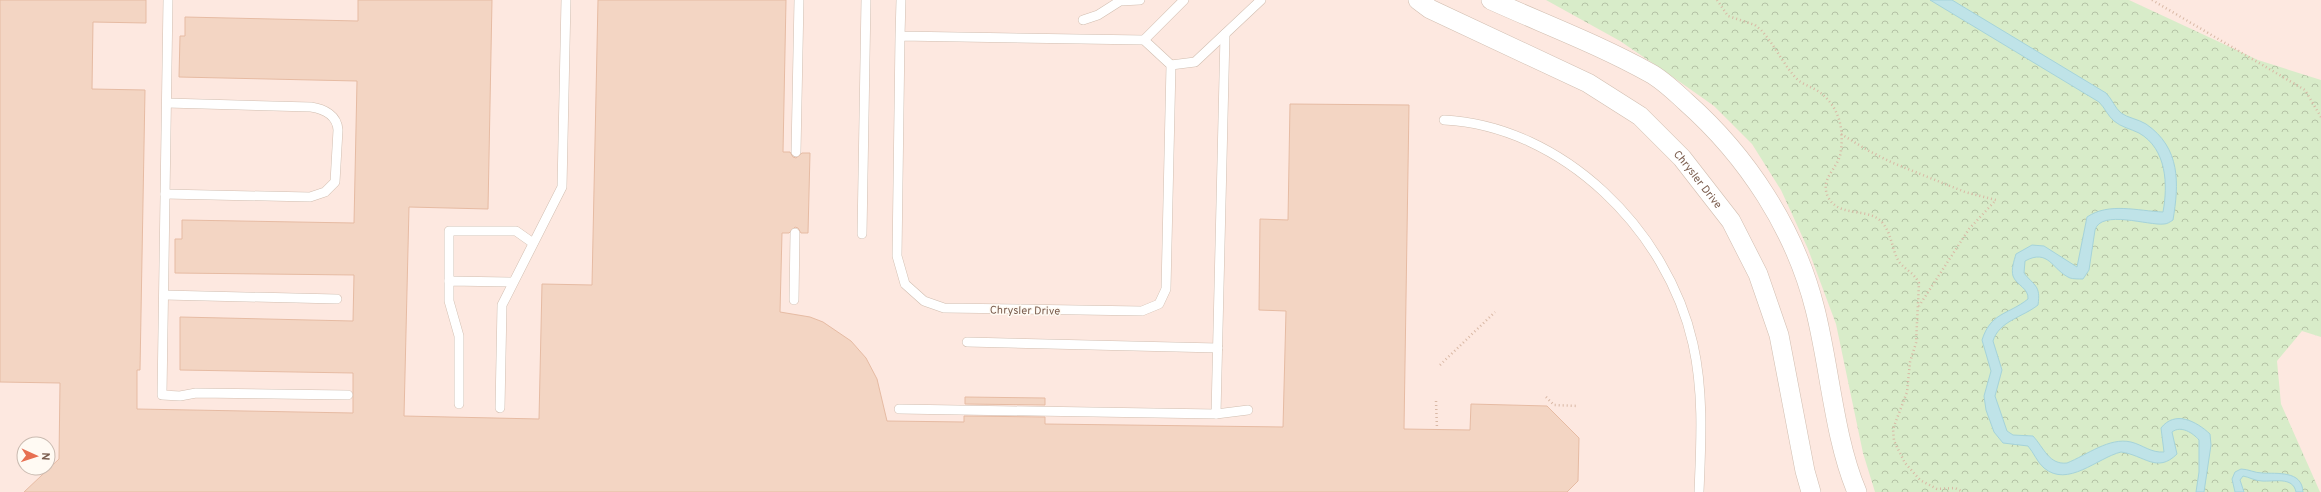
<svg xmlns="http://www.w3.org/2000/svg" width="2321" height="492" viewBox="0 0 2321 492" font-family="Overpass,sans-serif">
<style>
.commercial{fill:#fde8e0;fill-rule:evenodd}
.forest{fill:url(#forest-crowns)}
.water{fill:#bfe3e8;stroke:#a5d3da}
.building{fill:#f3d5c3;stroke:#e6bba3}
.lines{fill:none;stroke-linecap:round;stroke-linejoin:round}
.service-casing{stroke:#d1beb0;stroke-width:10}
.minor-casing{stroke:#d1beb0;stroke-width:20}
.path{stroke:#d9b8a5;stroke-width:2.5;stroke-dasharray:1 3;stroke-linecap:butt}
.service{stroke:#fff;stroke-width:9}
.minor{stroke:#fff;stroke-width:19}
.labels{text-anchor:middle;stroke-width:3;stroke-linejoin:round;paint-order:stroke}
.street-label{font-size:11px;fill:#7a5c4d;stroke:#fffaf3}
</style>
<defs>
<pattern id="forest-crowns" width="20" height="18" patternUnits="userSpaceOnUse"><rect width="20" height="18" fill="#d8ecc9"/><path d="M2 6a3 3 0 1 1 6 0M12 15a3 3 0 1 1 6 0" fill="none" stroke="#b4c2a5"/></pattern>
</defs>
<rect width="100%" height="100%" fill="#fdf6ec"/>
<!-- commercial -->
<path class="commercial" d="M0,0h2321v492h-2321zM24,444h24v24h-24z"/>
<!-- forest -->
<path class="forest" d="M1546,0h583l129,60 63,20v257l-19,-6 -25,30 4,43 39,88h-445l-12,-39 -27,-129 -28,-75 -27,-59 -29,-46 -38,-38 -44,-31 -50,-34z"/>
<!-- water -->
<g class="water">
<path d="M1930,0h22l154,93c6,6 9,15 15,20 7,5 17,6 25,11 35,24 33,60 27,96 -3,2 -6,4 -9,4 -15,2 -63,-15 -69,6l-6,40 -6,9c-4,0 -10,0 -13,-1 -18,-8 -21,-30 -45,-17l-1,12c10,13 17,12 14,32 -15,12 -39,16 -45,36l9,29 -7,26 12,35 6,4 20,1c11,12 16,29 34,27 20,-8 42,-26 64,-21 12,3 20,11 33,10l-3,-24c14,-18 35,-7 49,6l1,11 -7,47h-8l3,-20v-32c-6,-7 -18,-15 -27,-8l5,22c-20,20 -33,1 -56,-2 -24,6 -53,36 -77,16 -7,-6 -10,-15 -16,-22l-25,-3 -9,-11 -8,-22 -2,-14 7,-25 -9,-31c9,-28 26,-25 46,-41 1,-11 -12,-14 -15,-23 -2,-7 1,-15 3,-22l16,-9 12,1 33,21 10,-50c22,-15 51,-6 76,-5 5,-27 4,-63 -24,-79 -8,-4 -18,-6 -25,-12 -6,-5 -9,-13 -15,-19z"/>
<path d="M2241,469c7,0 14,4 21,4 15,1 40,-3 41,19h-7c-3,-16 -23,-10 -34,-11 -7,0 -13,-4 -19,-5l-3,4 4,12h-9l-3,-13 3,-7z"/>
</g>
<!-- building -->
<g class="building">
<path d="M0,0h146v23l-53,-1 -1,67 53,1 -5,280h-3v39l216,4v-40l-173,-3v-53l173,4 1,-46 -179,-2v-34h7v-19l172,3 3,-142 -178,-4 1,-41h5v-19l173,4v-21h134l-4,209 -79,-2 -5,209 135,3 3,-135 50,1 6,-285h188l-3,152h7l3,5 3,1 6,-5h8l-2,80h-7l-3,-5 -3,-1 -6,6h-7l-2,79 30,5 13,5 28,19 15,17 11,21 10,42 77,1v-6l81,1v7l238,3 3,-116 -27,-1 1,-91 28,1 2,-116 119,1 -5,324 66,1 1,-26 76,2 32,32 -1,43 -11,11h-1543l35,-33 1,-76 -60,-1z"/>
<path d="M965,397l80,1v7l-80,-1z"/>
</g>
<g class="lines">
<defs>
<g id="service">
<path d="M168,0l-6,395 18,1 16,-3 152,2"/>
<path d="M1083,20l15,-5 22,-14 20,-1"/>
<path d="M900,36l244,4 27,25 -5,224 -7,15 -17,7 -198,-3 -20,-7 -19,-17 -8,-28 3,-220 1,-36"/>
<path d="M1144,40l40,-40"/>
<path d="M1171,65l24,-3 66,-62"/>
<path d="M1444,120c119,6 224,111 249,224 11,49 8,99 6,148"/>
<path d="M796,152l3,-152"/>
<path d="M165,194l145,3 15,-5 10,-10 3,-52c-1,-15 -14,-21 -27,-23l-144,-4"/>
<path d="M862,234l4,-234"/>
<path d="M449,281v-50h67l17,12"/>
<path d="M164,295l173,4"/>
<path d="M794,300l1,-67"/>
<path d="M967,342l251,6"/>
<path d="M459,404v-68l-10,-35v-20l64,1"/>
<path d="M500,408l2,-103 60,-118 4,-187"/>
<path d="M899,409l317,5 32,-4"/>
<path d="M1216,414l9,-380"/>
</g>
<g id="minor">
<path id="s1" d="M1418,0l12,9 158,74 52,33 42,42 49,63 27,53 21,61 26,136 6,21"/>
<path d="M1491,0c53,24 109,45 159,73 13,7 25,19 36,29 61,54 109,127 129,207 15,59 19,129 42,183"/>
</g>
</defs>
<!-- service casing -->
<use href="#service" class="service-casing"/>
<!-- minor casing -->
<use href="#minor" class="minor-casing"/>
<!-- path -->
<g class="path">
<path d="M1717,0l11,16 27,9 6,5c13,14 21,32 34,47 6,7 15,9 23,14 20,14 26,35 23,59 -1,18 -22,27 -13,47 10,19 34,12 49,21 16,11 13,31 23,45 7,8 14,10 19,20l-3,60 -6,19 -3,30 -14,37 1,12 11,22 15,17 17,9 18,-1 8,4"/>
<path d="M2152,0l153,90 16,27"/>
<path d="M1841,134l28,17 24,12 72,29 31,8 -27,29 -50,77"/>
<path d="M1440,365l55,-53"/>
<path d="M1546,397l8,8 24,1"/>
<path d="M1436,401l1,28"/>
</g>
<!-- service -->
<use href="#service" class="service"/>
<!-- minor -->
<use href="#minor" class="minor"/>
</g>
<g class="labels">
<!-- street labels -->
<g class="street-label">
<text dy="4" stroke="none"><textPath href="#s1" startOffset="337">Chrysler Drive</textPath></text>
<text transform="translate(1025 310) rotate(1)" y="4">Chrysler Drive</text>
</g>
</g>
<!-- north arrow -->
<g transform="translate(36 456) rotate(93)"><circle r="19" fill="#fffaf3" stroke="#cabbb1"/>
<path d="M0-3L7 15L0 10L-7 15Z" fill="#e76f51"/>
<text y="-6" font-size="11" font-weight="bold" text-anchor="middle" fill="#7a5c4d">N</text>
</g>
</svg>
